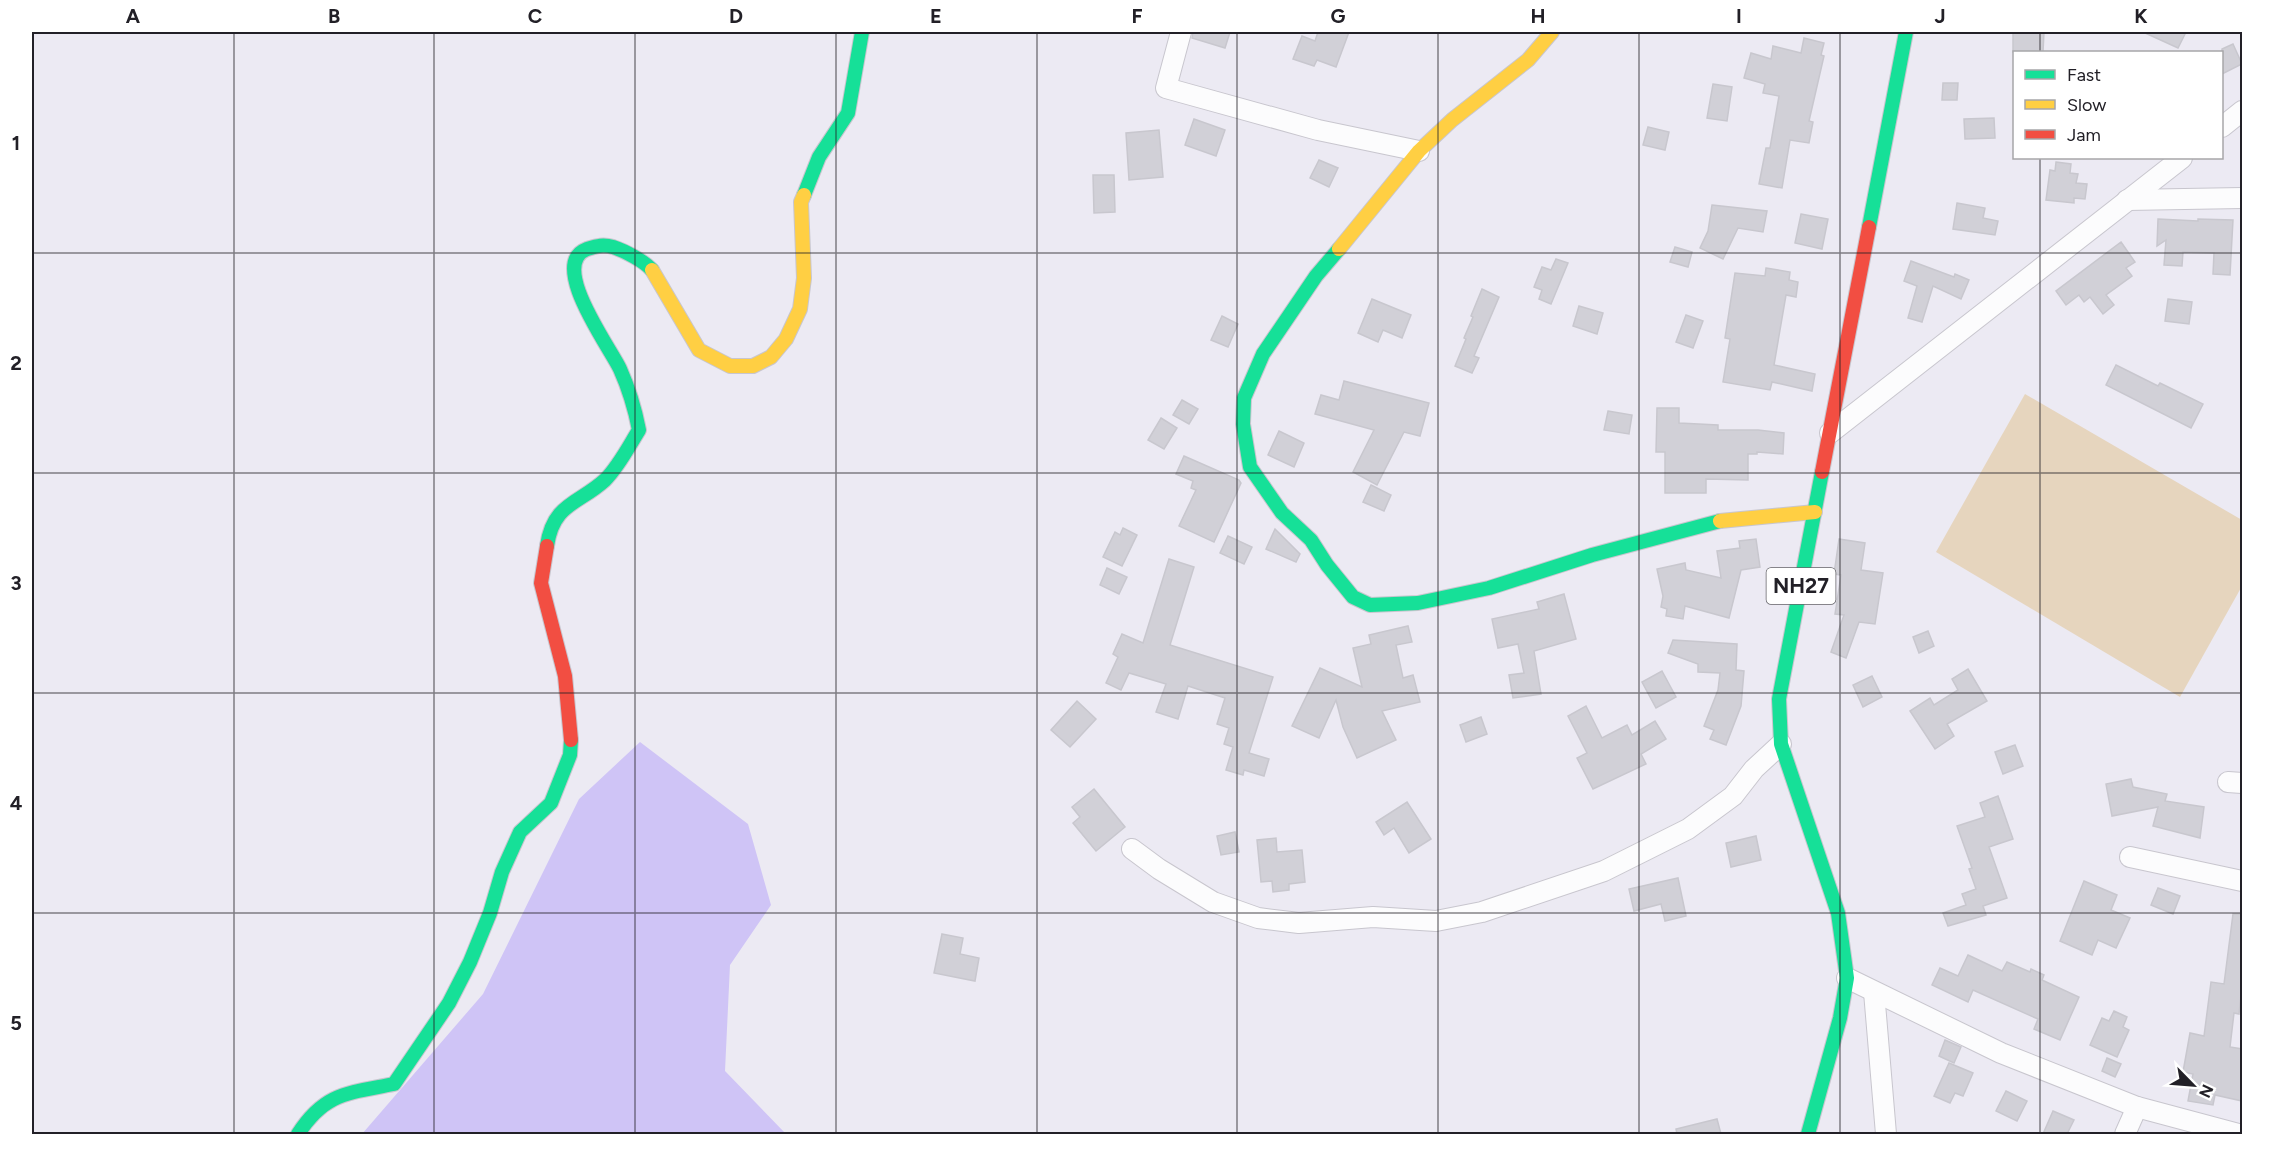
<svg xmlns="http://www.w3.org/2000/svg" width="2274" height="1166" viewBox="0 0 2274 1166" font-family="Figtree,sans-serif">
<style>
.green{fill:#e6d5be}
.water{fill:#cfc4f6}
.building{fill:#d1d0d7;stroke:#c8c7ce;stroke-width:1.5}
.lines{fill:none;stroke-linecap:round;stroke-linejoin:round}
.street-casing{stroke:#c8c6ce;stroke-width:22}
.fast-casing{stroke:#c8c6ce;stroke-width:16}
.slow-casing{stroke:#c8c6ce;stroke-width:16}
.jam-casing{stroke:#c8c6ce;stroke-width:16}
.street{stroke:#fcfcfd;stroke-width:20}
.fast{stroke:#16e098;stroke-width:14}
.slow{stroke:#ffcf43;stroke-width:14}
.jam{stroke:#f24e42;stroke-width:14}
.grid{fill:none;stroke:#222027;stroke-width:1.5;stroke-opacity:0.55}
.labels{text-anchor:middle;stroke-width:4.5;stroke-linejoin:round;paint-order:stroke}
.shield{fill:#fff;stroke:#646368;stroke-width:1.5}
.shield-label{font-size:21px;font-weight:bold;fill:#222027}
.neatline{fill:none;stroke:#222027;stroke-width:2}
.grid-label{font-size:20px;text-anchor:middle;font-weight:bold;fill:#222027}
</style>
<rect width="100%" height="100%" fill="#eceaf3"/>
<!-- green -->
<path class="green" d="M2025,394l217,126v66l-62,111 -244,-145z"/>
<!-- water -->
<path class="water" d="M640,742l108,82 23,81 -41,60 -5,106 61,63h-424l121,-140 96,-195z"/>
<!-- building -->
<g class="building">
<path d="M1193,32h37l-5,16 -33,-10z"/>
<path d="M1318,32h31l-13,35 -19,-7 -3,6 -21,-7 9,-23 13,5z"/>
<path d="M2013,32h31l-1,20h-30z"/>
<path d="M2143,32h43l-8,16z"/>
<path d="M1804,38l20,5 -3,12 3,1 -15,65 4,1 -4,21 -19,-3 -8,48 -23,-4 7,-36h4l9,-52 -16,-3 2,-9 -21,-6 7,-25 20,6 2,-13 28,7z"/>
<path d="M2233,44l9,20 -20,10v-25z"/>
<path d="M1943,83h15l-1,17h-15z"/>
<path d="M1713,84l19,3 -5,34 -20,-3z"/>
<path d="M1994,118l1,20 -30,1 -1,-20z"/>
<path d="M1194,119l31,11 -9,26 -31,-11z"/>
<path d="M1648,127l21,5 -4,18 -22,-5z"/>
<path d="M1159,130l4,47 -34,3 -3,-47z"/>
<path d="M1319,160l19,8 -9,19 -19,-9z"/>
<path d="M2056,162l15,2 -1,9 8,1 -2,9 11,1 -2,15 -11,-1v5l-28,-3 4,-30 5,1z"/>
<path d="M1093,175h21l1,37 -21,1z"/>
<path d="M1957,203l28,5 -2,10 15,3 -3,14 -42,-6z"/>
<path d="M1712,205l55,6 -4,21 -25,-4 -15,31 -23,-11 8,-17z"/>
<path d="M1801,214l27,5 -6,30 -27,-6z"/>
<path d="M2158,219l40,2v-2l35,1 -3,55 -17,-1 1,-21 -31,-1 -1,14 -18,-1 2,-25 -9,6z"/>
<path d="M2121,242l14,20 -9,6 6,8 -26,19 8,10 -11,9 -13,-17 -6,5 -5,-7 -13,10 -10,-14z"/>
<path d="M1675,247l17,5 -4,15 -18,-5z"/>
<path d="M1556,259l12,4 -17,41 -12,-5 3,-9 -8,-3 8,-20 9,3z"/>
<path d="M1911,261l43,16 1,-3 14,6 -8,19 -28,-13 -11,36 -14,-4 9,-32 -13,-5z"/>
<path d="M1766,268l24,4 -1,8 9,2 -2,15 -10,-2 -12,70 41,9 -3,17 -40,-9 -2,8 -47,-8 7,-43 -5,-1 10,-65 30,3z"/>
<path d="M1482,289l17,8 -25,59 5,2 -7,15 -17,-7 11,-27 -2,-1 9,-21 -2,-1z"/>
<path d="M1372,299l39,16 -9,23 -19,-8 -5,12 -20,-9z"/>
<path d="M2168,299l24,3 -3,22 -24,-3z"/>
<path d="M1579,306l24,7 -6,21 -24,-8z"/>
<path d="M1686,315l17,6 -10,27 -17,-6z"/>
<path d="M1222,316l16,8 -10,23 -17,-7z"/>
<path d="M2116,365l42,21 2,-3 43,21 -12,24 -85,-43z"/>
<path d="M1344,381l85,22 -9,33 -16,-4 -27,53 -24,-13 21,-42 -59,-16 6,-19 18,5z"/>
<path d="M1182,400l16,9 -9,15 -16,-9z"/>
<path d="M1657,408h22v15l39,2v5h40l26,3 -1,21 -26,-2v2h-9v26l-42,-1v14h-41v-41h-9z"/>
<path d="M1608,411l24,4 -3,19 -25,-4z"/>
<path d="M1161,418l16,10 -13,21 -16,-9z"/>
<path d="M1279,431l25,12 -10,24 -26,-12z"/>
<path d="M1184,456l55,24 2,3 -27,59 -35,-16 17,-36 -5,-2 2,-7 -17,-7z"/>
<path d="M1371,485l20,10 -7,16 -21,-9z"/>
<path d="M1123,528l14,7 -15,31 -19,-9 12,-25 5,3z"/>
<path d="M1275,529l25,25 -4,8 -30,-13z"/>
<path d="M1228,536l24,11 -8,17 -24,-11z"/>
<path d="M1756,539l4,28 -19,3 -12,48 -44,-12 -2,13 -17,-3 1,-7 -6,-2 2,-11 -6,-27 28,-6 1,7 35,8 -4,-27 23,-3 -1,-7z"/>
<path d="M1839,539l26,4 -4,27 22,3 -8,51 -16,-2 -13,36 -15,-6 13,-37 -9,-1 6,-39 -7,-1z"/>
<path d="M1169,559l25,8 -24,78 103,32 -24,76 20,6 -5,17 -20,-6 -1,5 -17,-5 7,-23 -9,-3 5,-16 -12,-4 8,-26 -37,-12 -10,33 -22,-7 10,-28 -37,-11 -8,17 -15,-7 12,-26 -5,-3 9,-20 21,9z"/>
<path d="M1107,568l20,9 -8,17 -19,-9z"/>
<path d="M1564,594l12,45 -42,12 7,43 -28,4 -4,-23 15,-2 -6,-29 -20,4 -6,-29 47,-10 -2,-7z"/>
<path d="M1408,626l4,16 -16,3 7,33 10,-3 7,27 -38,9 14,29 -39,18 -14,-31 -7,-27 -17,38 -27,-12 28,-58 42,19 -9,-39 18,-4 -2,-9z"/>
<path d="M1928,631l6,15 -15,7 -6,-16z"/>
<path d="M1673,640l64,4 -1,26 8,1 -3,35 -15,39 -16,-6 4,-9 -10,-4 14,-36 2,-17 -22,-1v-8l-30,-11z"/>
<path d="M1968,669l19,32 -40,23 7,12 -19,13 -25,-38 20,-13 4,7 24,-15 -6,-11z"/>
<path d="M1662,671l14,26 -20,11 -14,-26z"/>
<path d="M1872,676l10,21 -19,10 -10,-22z"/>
<path d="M1077,701l19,18 -26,28 -19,-17z"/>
<path d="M1586,706l16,32 25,-13 5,10 23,-14 11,18 -25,15 5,10 -53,25 -16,-31 10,-5 -19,-37z"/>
<path d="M1481,717l6,17 -21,8 -6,-17z"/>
<path d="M2015,745l8,21 -20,8 -8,-22z"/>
<path d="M2131,779l2,8 34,7 -2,7 39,6 -4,31 -47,-12 5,-19 -46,9 -6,-32z"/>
<path d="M1094,789l31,38 -29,24 -23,-28 7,-6 -8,-10z"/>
<path d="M1998,796l15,43 -24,8 18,51 -24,8 3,9 -38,11 -5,-13 23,-8 -4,-11 14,-5 -7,-20 3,-1 -15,-42 28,-9 -5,-14z"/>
<path d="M1407,802l24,37 -22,14 -15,-25 -10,7 -8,-13z"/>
<path d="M1235,832l4,20 -18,3 -4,-19z"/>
<path d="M1756,836l5,24 -30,7 -5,-24z"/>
<path d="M1276,838l1,14 25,-2 3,32 -16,2v6l-16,2 -1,-11 -11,1 -4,-42z"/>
<path d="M1678,878l8,38 -21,5 -4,-17 -27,7 -5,-22z"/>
<path d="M2084,881l33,14 -6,15 19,8 -14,30 -18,-8 -6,15 -32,-14z"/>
<path d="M2158,888l22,8 -7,18 -22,-9z"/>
<path d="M2233,914h9v72l-3,28 -5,-1 -4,34 12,2v52l-27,-6 -2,10 -25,-4 5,-27 -10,-2 7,-39 14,3 7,-54 13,2z"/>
<path d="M942,934l21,4 -3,16 19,4 -4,23 -41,-8z"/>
<path d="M1968,955l34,16 5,-9 23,10 1,-3 13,6 -2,5 37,17 -19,43 -26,-11 4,-10 -65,-29 -5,12 -36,-17 8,-17 18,8z"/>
<path d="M2114,1011l13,6 -4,10 6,3 -12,27 -27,-12 12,-27 7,3z"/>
<path d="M1945,1040l16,7 -7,16 -15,-7z"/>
<path d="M2107,1058l14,6 -6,13 -13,-6z"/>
<path d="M1949,1063l24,10 -10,23 -8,-3 -5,10 -16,-7z"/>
<path d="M2006,1091l21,10 -10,20 -21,-10z"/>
<path d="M2053,1111l21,9 -7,14h-24z"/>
<path d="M1717,1119l4,15h-44l-1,-5z"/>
</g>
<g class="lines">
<defs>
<g id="street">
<path d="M1181,32l-15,56 152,42 101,21"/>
<path d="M2222,127l20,-16"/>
<path d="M2127,200l115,-2"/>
<path d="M1830,433l352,-275"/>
<path d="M2228,782l14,1"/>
<path d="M1132,849l27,20 54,33 45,16 41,5 74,-6 63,4 46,-9 122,-41 84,-42 45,-33 21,-27 27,-25"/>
<path d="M2130,857l112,24"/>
<path d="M1847,978l154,75 136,54 101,27"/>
<path d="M1874,992l12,142"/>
<path d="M2125,1134l12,-27"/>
</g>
<g id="fast">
<path d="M804,195l15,-38 29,-44 14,-81"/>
<path d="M1869,227l37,-195"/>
<path d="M1339,249l-23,27 -53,78 -19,44 -1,26 7,43 32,46 29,27 16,25 26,32 17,8 48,-2 71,-15 103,-33 128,-34"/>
<path d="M547,546c6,-43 32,-42 58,-66 14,-14 24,-34 34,-50 -4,-21 -10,-41 -19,-61 -11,-23 -72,-105 -33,-120 10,-3 16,-5 26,-2 12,4 31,14 39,23"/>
<path d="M298,1134c27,-42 51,-41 96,-50l55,-81 21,-41 20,-49 12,-41 18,-40 31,-29 19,-48 1,-15"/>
<path d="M1808,1134l32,-116 7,-40 -9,-65 -57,-169 -2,-45 43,-227"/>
</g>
<g id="slow">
<path d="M1339,249l80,-98 33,-31 76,-60 24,-28"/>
<path d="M652,270l47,80 31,16h23l18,-9 15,-18 14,-30 4,-31 -3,-76 3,-7"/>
<path d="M1720,521l95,-9"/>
</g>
<g id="jam">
<path d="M1822,472l47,-245"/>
<path d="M547,546l-6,37 24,93 6,64"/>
</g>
</defs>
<!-- street casing -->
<use href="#street" class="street-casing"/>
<!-- fast casing -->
<use href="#fast" class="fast-casing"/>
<!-- slow casing -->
<use href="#slow" class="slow-casing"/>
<!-- jam casing -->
<use href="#jam" class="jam-casing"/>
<!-- street -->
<use href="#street" class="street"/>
<!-- fast -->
<use href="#fast" class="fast"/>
<!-- slow -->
<use href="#slow" class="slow"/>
<!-- jam -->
<use href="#jam" class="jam"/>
</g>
<!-- grid -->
<path class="grid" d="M234,32v1102M434,32v1102M635,32v1102M836,32v1102M1037,32v1102M1237,32v1102M1438,32v1102M1639,32v1102M1840,32v1102M2040,32v20M2040,158v976M32,253h2210M32,473h2210M32,693h2210M32,913h2210"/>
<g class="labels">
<!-- shield labels -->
<rect class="shield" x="1766.5" y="568" width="69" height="36" rx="4.5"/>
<g class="shield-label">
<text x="1801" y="593">NH27</text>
</g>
</g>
<!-- border -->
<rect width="2274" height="1166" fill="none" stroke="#ffffff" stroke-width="66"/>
<!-- legend -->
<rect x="2013" y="51" width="210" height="108" fill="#ffffff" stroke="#a7a6a9" stroke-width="1.5"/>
<rect x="2025" y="70" width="30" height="9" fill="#16e098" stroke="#a7a6a9" stroke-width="1.5"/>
<text x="2067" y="81" font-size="18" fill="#222027">Fast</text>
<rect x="2025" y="100" width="30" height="9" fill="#ffcf43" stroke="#a7a6a9" stroke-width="1.5"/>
<text x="2067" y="111" font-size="18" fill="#222027">Slow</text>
<rect x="2025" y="130" width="30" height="9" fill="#f24e42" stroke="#a7a6a9" stroke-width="1.5"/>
<text x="2067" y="141" font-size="18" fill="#222027">Jam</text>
<!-- north arrow -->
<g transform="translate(2193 1085) rotate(115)" stroke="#ffffff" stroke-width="4.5" paint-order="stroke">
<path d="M0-4.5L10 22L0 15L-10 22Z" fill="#222027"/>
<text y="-9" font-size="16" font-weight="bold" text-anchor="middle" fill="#222027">N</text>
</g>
<rect x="33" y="33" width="2208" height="1100" class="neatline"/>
<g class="grid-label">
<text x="133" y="23">A</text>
<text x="334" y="23">B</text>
<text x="535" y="23">C</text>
<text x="736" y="23">D</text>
<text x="936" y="23">E</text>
<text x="1137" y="23">F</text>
<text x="1338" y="23">G</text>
<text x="1538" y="23">H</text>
<text x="1739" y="23">I</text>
<text x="1940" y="23">J</text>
<text x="2141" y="23">K</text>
<text x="16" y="150">1</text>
<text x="16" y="370">2</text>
<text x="16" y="590">3</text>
<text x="16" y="810">4</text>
<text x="16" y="1030">5</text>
</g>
</svg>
